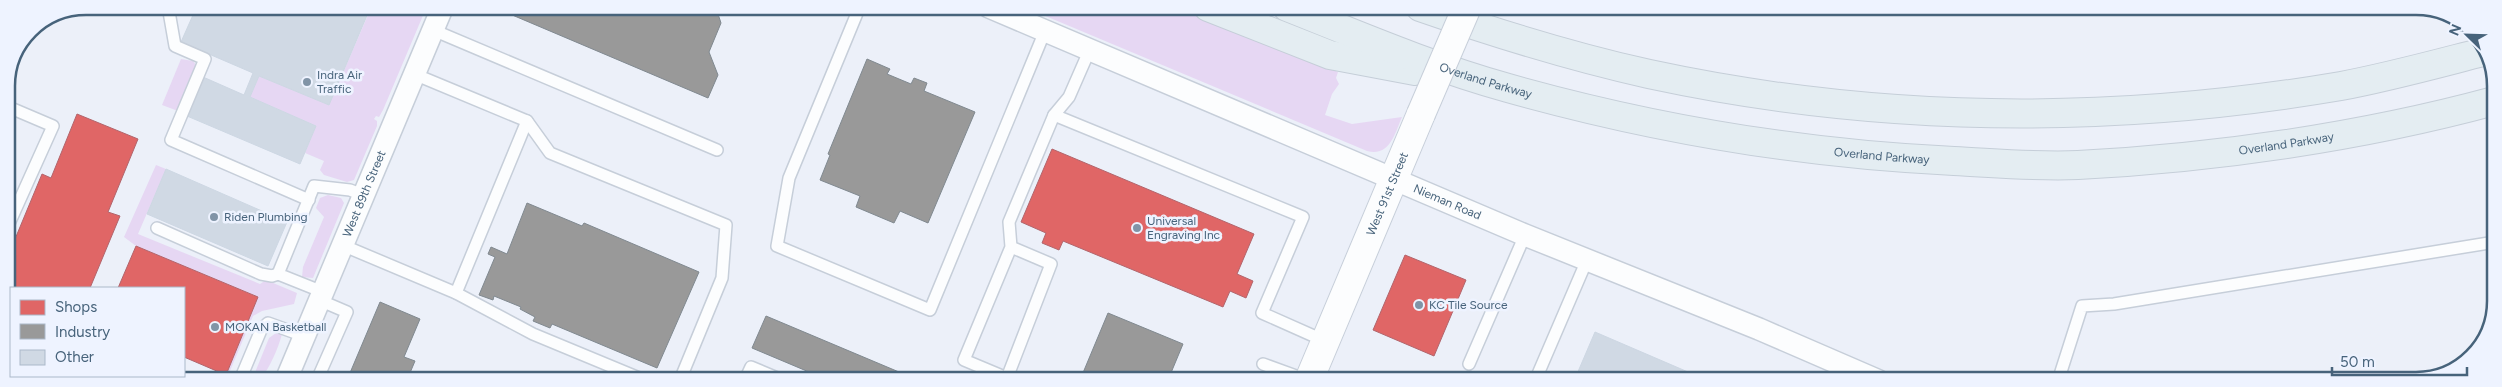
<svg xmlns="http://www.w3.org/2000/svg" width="2502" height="387" viewBox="0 0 2502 387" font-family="Figtree,sans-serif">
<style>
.green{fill:#e6d7f3}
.shops{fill:#e06666;stroke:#b2656c}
.industry{fill:#999;stroke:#808990}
.building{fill:#d0d9e4;stroke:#cdd7e3}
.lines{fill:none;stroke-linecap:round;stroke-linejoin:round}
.lane-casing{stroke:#c6ced9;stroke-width:14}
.street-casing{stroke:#c6ced9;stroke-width:24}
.secondary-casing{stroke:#c7cfda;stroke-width:30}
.highway-casing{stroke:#c5ced8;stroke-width:30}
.lane{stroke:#fcfdfe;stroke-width:11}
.street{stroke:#fcfdfe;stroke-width:21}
.secondary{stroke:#fcfdfe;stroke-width:28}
.highway{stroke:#e4edf2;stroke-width:28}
.secondary-bridge-casing{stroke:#c7cfda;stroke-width:30;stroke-linecap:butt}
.secondary-bridge{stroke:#fcfdfe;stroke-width:28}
.poi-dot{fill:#8194a7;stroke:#eef3ff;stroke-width:2}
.labels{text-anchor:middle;stroke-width:5;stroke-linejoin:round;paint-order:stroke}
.poi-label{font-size:12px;fill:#47637b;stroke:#eef3ff;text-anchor:start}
.street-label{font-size:12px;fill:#47637b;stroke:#eef3ff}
.rim{fill:none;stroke:#47637b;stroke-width:2.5}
</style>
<rect width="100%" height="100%" fill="#ecf0f9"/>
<!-- green -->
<g class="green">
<path d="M387,6h40l-44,104 -4,7 -3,-1 -2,3 3,2v5l-23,54 -7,2 -23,-7 -4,-5 4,-9 -19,-8 11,-27 -66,-29 9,-21 70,29 42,-97 13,1z"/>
<path d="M1024,7h149l165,65 -2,6 3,6 -7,10 -7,21 27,9 50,-7c-7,16 -12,40 -35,34z"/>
<path d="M181,59l12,2 3,4 -18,46 -16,-6z"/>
<path d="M156,165l10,4 -28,65 122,50 6,-4 31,13 -3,11 -32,7 -9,5 -26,62 -7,-3 1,-2 5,2 32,-78 -122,-51 -12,-9z"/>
<path d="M328,195l13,3 3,5 -31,75 -11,-1 1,-10 21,-50 -8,-9 4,-10z"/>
<path d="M276,333l6,1c-4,15 -12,33 -22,46h-8l17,-42z"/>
</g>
<!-- shops -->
<g class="shops">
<path d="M77,114l61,25 -30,73 12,4 -30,72h-79v37l-2,-4 -1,-65 34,-82 9,4z"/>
<path d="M1052,149l202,85 -17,40 16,7 -7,17 -16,-7 -7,16 -160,-66 -4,9 -17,-7 4,-10 -25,-11z"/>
<path d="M136,246l122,51 -32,78 -42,-18v-69h-66z"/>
<path d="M1405,255l61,25 -32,76 -61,-26z"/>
<path d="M81,376h55l-1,4h-46z"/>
</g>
<!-- industry -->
<g class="industry">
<path d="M491,6h216l10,5 4,12 -12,29 9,23 -10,23z"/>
<path d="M867,59l23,10 -3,5 24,10 3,-6 13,5 -3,8 51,21 -47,111 -28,-12 -6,12 -38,-16 4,-11 -40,-16 10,-25 -2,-1z"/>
<path d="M527,203l55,23 2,-3 115,49 -42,96 -105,-44 -2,4 -17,-7 2,-4 -15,-8 1,-2 -27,-11 -1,4 -14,-5 16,-38 -7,-3 3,-7 16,7z"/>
<path d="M380,302l40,17 -16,38 11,4 -8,19h-60z"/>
<path d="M1108,313l75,31 -15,36h-88z"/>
<path d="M766,316l152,64h-90l-76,-32z"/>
</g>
<!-- building -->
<g class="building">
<path d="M197,6h174l-42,99 -70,-29 -9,21 66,29 -16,38 -113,-48 16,-39 41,18 9,-22 -72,-31z"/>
<path d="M166,169l121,53 -19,44 -121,-52z"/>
<path d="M1595,332l107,46 -2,3h-126z"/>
</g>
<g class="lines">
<defs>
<g id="lane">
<path d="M168,6l7,40 30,13 -34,81 138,60"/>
<path d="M860,6l-71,172 -12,68 153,64 115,-279"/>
<path d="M433,30l284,120"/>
<path d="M414,74l113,47 -71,172"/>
<path d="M6,106l47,20 -45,100"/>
<path d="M1054,115l249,102 -41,96 63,28"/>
<path d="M527,121l23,32 176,72 -4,53 -42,102"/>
<path d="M157,228l104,46 11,2 6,-2"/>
<path d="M342,245l114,48 77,41 111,46"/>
<path d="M1011,247l40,17 -44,114 -43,-18 47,-113 -2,-25 45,-107 15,-18 21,-48"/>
<path d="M323,292l-45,-18 36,-88 36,4 13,5"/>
<path d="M2492,317l3,-8"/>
<path d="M1263,364l44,16"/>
<path d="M1469,364l56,-129"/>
<path d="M240,380l21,-50 7,-7 36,13"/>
<path d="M317,380l30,-68 -28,-12"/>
<path d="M745,380l6,-13 31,13"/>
<path d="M1535,381l52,-121"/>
<path d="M2058,381l24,-75 32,-2 381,-62"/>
</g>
<g id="street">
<path id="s1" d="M989,7l536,228 234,94 120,52"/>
<path id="s2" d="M286,380l157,-374"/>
</g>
<g id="secondary">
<path id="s3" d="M1309,380l112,-266"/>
</g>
<g id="highway">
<path d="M1208,7l122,48 85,16"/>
<path id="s4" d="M1287,7c73,29 145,60 221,81 146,41 294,66 446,73 41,2 83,6 124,4 137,-7 283,-28 416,-64"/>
<path d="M1420,7c75,26 152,50 229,67 228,49 462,51 692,12 48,-9 95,-22 142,-34"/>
</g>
</defs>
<!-- lane casing -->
<use href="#lane" class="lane-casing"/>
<!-- street casing -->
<use href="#street" class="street-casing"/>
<!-- secondary casing -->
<use href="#secondary" class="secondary-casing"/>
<!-- highway casing -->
<use href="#highway" class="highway-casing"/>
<!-- lane -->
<use href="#lane" class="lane"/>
<!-- street -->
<use href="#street" class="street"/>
<!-- secondary -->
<use href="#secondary" class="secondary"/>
<!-- highway -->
<use href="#highway" class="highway"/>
<defs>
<path id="secondary-bridge" d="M1421,114l46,-107"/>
</defs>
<!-- secondary-bridge casing -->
<use href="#secondary-bridge" class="secondary-bridge-casing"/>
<!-- secondary-bridge -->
<use href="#secondary-bridge" class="secondary-bridge"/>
</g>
<!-- markers -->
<g class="poi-dot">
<circle cx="307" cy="82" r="5"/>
<circle cx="214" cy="217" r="5"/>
<circle cx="1137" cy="228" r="5"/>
<circle cx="1419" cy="305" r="5"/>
<circle cx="215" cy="327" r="5"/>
</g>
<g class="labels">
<!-- poi labels -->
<g class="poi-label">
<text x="317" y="79">Indra Air<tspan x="317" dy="14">Traffic</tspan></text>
<text x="224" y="221">Riden Plumbing</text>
<text x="1147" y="225">Universal<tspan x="1147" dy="14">Engraving Inc</tspan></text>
<text x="1429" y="309">KC Tile Source</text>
<text x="225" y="331">MOKAN Basketball</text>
</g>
<!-- street labels -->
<g class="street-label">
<text dy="4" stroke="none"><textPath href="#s4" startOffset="212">Overland Parkway</textPath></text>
<text dy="4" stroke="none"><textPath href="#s4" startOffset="1022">Overland Parkway</textPath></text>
<text dy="4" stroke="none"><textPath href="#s4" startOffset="616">Overland Parkway</textPath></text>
<text dy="4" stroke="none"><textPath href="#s2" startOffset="202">West 89th Street</textPath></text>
<text dy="4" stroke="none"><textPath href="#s3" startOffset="202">West 91st Street</textPath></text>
<text dy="4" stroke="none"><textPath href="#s1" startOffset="498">Nieman Road</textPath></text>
</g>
</g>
<!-- crop -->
<path d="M0 0H2502V387H0ZM86 15H2416A71 71 0 0 1 2487 86V301A71 71 0 0 1 2416 372H86A71 71 0 0 1 15 301V86A71 71 0 0 1 86 15Z" fill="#eef3ff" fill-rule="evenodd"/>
<path class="rim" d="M86 15H2416A71 71 0 0 1 2487 86V301A71 71 0 0 1 2416 372H86A71 71 0 0 1 15 301V86A71 71 0 0 1 86 15Z"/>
<!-- legend -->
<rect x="10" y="287" width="175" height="90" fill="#eef3ff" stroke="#abb9ca"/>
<rect x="20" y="300" width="25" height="15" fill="#e06666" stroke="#abb9ca"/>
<text x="55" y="312" font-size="15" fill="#47637b">Shops</text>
<rect x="20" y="324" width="25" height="15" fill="#999999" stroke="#abb9ca"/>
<text x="55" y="337" font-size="15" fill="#47637b">Industry</text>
<rect x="20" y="350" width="25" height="15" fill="#d0d9e4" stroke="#abb9ca"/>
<text x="55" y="362" font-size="15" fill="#47637b">Other</text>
<!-- north arrow -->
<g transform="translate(2467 35) rotate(293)" stroke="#eef3ff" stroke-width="4" paint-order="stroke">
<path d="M0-4L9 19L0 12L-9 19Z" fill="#47637b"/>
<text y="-8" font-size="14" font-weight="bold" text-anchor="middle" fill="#47637b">N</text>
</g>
<!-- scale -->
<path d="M2332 367v8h135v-8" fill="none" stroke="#47637b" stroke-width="2.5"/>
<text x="2340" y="367" font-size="15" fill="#47637b" stroke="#eef3ff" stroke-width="4" paint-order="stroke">50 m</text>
</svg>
